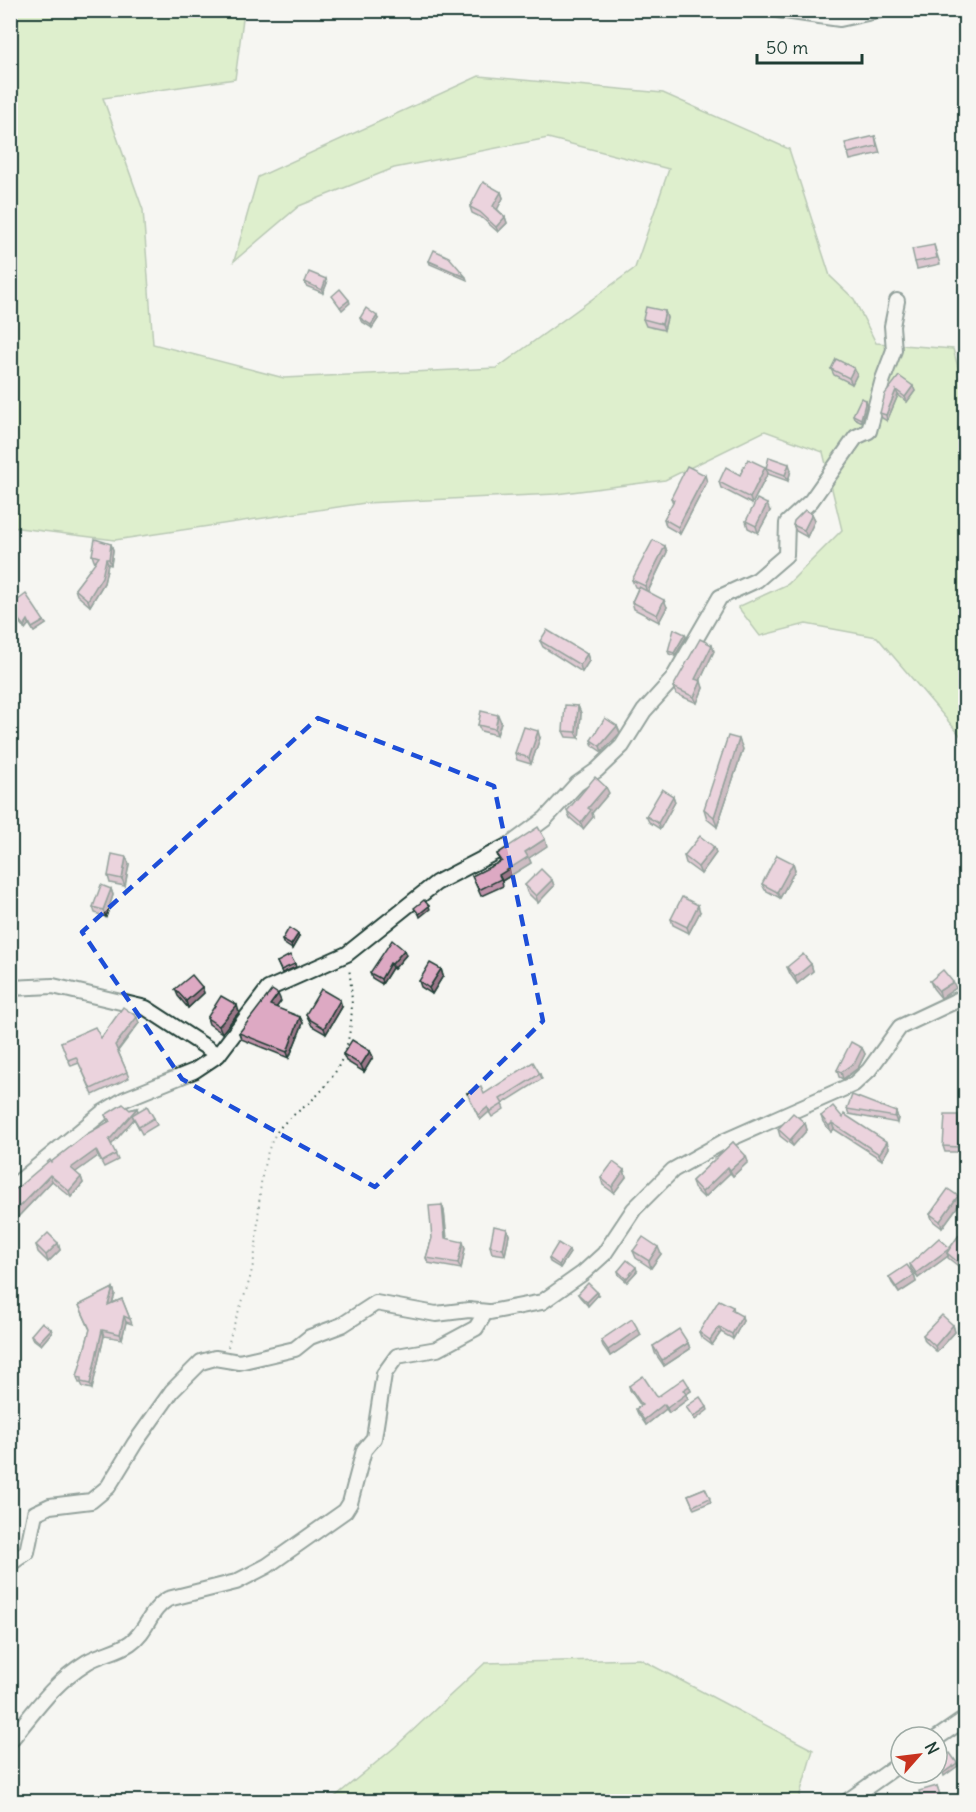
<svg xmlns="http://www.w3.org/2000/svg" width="976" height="1812" viewBox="0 0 976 1812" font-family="Delius,sans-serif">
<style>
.green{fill:#c2e6a0;stroke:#70926a;stroke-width:1.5}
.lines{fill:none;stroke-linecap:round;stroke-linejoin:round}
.minor-casing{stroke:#1f3d34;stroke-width:18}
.path{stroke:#1f3d34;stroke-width:2;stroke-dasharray:1.5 4.5;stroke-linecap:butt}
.minor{stroke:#f6f6f2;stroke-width:14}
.wall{fill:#be91a8;stroke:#1f3d34;stroke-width:1.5}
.shaded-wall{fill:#9b7688;stroke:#1f3d34;stroke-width:1.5}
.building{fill:#dda9c3;stroke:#1f3d34;stroke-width:1.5}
.marked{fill:none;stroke:#1d4ed8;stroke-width:4.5;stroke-dasharray:12 8;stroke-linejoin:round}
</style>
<rect width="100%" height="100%" fill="#f6f6f2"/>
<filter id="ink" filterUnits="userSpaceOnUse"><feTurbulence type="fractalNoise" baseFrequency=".0167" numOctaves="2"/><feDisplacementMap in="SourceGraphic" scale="12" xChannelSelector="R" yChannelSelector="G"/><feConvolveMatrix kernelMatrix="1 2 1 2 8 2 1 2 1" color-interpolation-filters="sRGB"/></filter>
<g filter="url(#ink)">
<!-- green -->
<g class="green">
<path d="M10,11h234l-9,68 -132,19 40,112 10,134 131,34 213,-10 138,-100 34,-99 -121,-31 -154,30 -95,38 -65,55 24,-84 221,-101 184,17 126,56 41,127 24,23 22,44 77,6 13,47 -1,345 -88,-104 -71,-13 -46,12 -22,-29 50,-23 54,-54 -19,-78 -58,-21 -100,49 -109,14 -191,9 -250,37 -104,-13z"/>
<path d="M640,1659l173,91 -15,51h-468l65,-54 90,-84z"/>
</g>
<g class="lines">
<defs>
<g id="minor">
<path d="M778,10l62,9 41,-9"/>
<path d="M10,988l43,-2 93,22 72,47"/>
<path d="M10,1189l92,-76 23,-14 69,-28 24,-16 50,-66 79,-35 89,-71 75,-39 34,-25 32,-35 20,-14 25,-24 22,-35 28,-31 48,-83 37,-17 29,-25 1,-32 24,-22 45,-64 13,-6 14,-52 11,-29 -2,-24 5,-25"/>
<path d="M10,1564l17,-12 8,-39 15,-7 41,-5 17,-14 27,-44 37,-52 29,-29 14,-4 24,4 56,-13 15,-12 32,-12 34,-22 60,11 33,-4 19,2"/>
<path d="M937,1738l29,-20"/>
<path d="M10,1741c25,-30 43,-58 77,-79 13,-8 30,-10 43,-19 18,-12 19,-33 38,-44l68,-17 31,-16 78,-55 5,-8 14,-53 10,-12 10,-64 13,-18 40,-7 39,-21 9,-15 57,-11 41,-29 21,-19 30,-45 39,-39 52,-29 129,-57 15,-14 31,-43 66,-31"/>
<path d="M846,1802l55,-39"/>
</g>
</defs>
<!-- minor casing -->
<use href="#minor" class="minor-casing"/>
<!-- path -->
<path class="path" d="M228,1347c5,-27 19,-52 24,-78 10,-43 2,-89 21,-130 9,-19 24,-25 38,-38 41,-36 45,-82 38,-133"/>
<!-- minor -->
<use href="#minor" class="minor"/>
</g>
<!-- wall -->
<g class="wall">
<path d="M875,136l5,17 -30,7 -2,-7z"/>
<path d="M501,192l2,6 -6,11 8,8 2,6 -9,9 -16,-14 -10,-5 -2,-6z"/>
<path d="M934,245l6,19 -23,5 -2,-7z"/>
<path d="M429,261l37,16 1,3 -37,-16z"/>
<path d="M305,282l22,1 -4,10 -17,-7z"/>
<path d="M665,311l2,7 -3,12 -18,-4 -3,-7z"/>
<path d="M360,318l18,1 -6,9 -11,-7z"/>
<path d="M831,369l26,5 -5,10 -18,-9z"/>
<path d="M899,376l16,15 -8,11 -9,-7 -11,26 -5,-3 -2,-5z"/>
<path d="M866,400l1,4 -5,18 -8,-4 -1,-3z"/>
<path d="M765,467l3,6 -16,31 -31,-16 -2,-6z"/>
<path d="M766,468l25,2 -3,11 -20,-7z"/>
<path d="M707,482l-27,52 -14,-8 -2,-7 9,-16 -2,-5z"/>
<path d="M770,511l-12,22 -10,-5 -2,-7z"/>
<path d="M812,514l3,6 -8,17 -11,-6 -3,-6z"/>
<path d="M111,544l2,6 -2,15 -3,-1 -4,19 -14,23 -13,-11 -2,-6 21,-27 -2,-1 -2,-6z"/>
<path d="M665,546l2,6 -19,40 19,15 -8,15 -25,-13 -2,-7 6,-14 -3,-1 -3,-7z"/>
<path d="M10,606l36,18 -12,8 -5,-8 -4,5 -15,-17z"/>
<path d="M685,634l1,3 -11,19 -6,-2 -1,-3z"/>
<path d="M540,641l47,13 2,7 -7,11 -39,-25z"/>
<path d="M714,651l-14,30 3,7 -6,15 -21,-9 -3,-7z"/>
<path d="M578,706l3,7 -2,25 -13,-1 -3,-6z"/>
<path d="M501,722l-4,13 -16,-4 -3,-6z"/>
<path d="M617,726l3,7 -18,19 -9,-6 -2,-6z"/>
<path d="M540,738l-9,26 -14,-4 -2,-7z"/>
<path d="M743,749l-26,78 -10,-8 -3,-10z"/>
<path d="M609,793l-17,20 1,4 -10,12 -13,-11 -3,-7z"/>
<path d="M673,796l2,6 -15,27 -11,-7 -3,-6z"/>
<path d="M547,846l-18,12 2,5 -29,18 1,5 -22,10 -9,-20 28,-14 -3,-8z"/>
<path d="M714,847l2,6 -15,21 -15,-11 -2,-7z"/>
<path d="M793,863l2,7 -15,28 -15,-8 -3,-6z"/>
<path d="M129,864l-4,22 -15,-3 -2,-7z"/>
<path d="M552,880l2,6 -16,17 -11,-11 -2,-7z"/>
<path d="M111,889l2,6 -7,22 -11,-4 -2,-6z"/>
<path d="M700,912l-11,21 -16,-8 -2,-6z"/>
<path d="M299,937l-7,12 -9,-6 -1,-3z"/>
<path d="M406,955l-12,14 -2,-1 -10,16 -10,-6 -2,-5z"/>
<path d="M277,962l18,2 1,3 -14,6z"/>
<path d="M811,964l2,7 -16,13 -7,-10 -3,-7z"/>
<path d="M441,969l2,7 -11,18 -11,-7 -2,-6z"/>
<path d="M930,981l26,7 -15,10 -8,-10z"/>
<path d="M202,987l2,6 -16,15 -10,-12 -3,-7z"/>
<path d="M281,1001l-5,7 24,9 3,6 -14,35 -48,-19 -2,-6z"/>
<path d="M342,1007l-16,27 -14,-8 -6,-12z"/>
<path d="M239,1012l-17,21 -13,-9 -2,-6z"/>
<path d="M139,1023l-21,28 11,27 -36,17 -14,-32 -8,3 -10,-24 40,-4z"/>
<path d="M862,1048l3,6 -7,14 -15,11 -4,-2 -2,-7z"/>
<path d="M370,1051l3,6 -9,15 -18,-11 -3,-7z"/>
<path d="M540,1074l2,5 -40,25 2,5 -12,8 -3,-5 -9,8 -13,-27 17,1z"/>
<path d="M137,1108l1,4 16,6 3,7 -15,9 -8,-15 -23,26 7,15 -14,7 -6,-11 -23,16 6,5 2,6 -12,14 -19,-16 -38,40 -4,1v-28l41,-32 57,-40 -3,-7z"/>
<path d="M847,1109l49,3 2,6 -1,5 -48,-9z"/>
<path d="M958,1115l2,6v31h-15l-2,-6z"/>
<path d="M821,1116l22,2 46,30 -7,12 -48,-31 -3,3 -8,-10z"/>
<path d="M805,1123l2,7 -14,16 -13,-10 -2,-7z"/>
<path d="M733,1142l15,20 -15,14 -3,-3 -26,25 -10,-10 -2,-7z"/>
<path d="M624,1170l2,7 -12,16 -11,-8 -2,-7z"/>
<path d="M958,1196l2,7 -18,25 -9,-7 -3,-7z"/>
<path d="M442,1205l2,6 3,27 18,10 -4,21 -33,-6 -2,-5z"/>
<path d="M966,1225v47l-18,-14v-2l-30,22 -7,-9 -1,-5 40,-16z"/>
<path d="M507,1229l2,6 -4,20 -13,-2 -2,-7z"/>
<path d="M58,1243l2,7 -12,12 -10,-10 -2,-7z"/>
<path d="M569,1250l1,3 -10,15 -10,-6 -1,-4z"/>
<path d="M633,1251l28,3 -10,14 -15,-10z"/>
<path d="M618,1271h19l-10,11 -8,-7z"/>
<path d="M914,1275l2,7 -17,11 -7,-10 -3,-6z"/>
<path d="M113,1288l2,6 -3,9 10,-4 10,25 -6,-2 -4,17 -18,-3 -12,53 -9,-2 -2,-4h-2l-2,-6 13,-47 -11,-25z"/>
<path d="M578,1294l20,1 -10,11 -8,-9z"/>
<path d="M733,1307l1,5 9,9 -10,18 -12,-7 -9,13 -11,-8 -2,-5z"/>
<path d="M953,1325l2,7 -18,20 -12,-11 -2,-6z"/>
<path d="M51,1329l1,3 -11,13 -9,-7 -1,-3z"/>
<path d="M638,1329l3,6 -31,21 -7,-10 -2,-6z"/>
<path d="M688,1343l2,6 -26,17 -9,-13 -2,-7z"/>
<path d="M629,1386l28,11 32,-11 2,5 -5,3 2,5 -19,14 -3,-4 -20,16 -8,-11 -2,-5 5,-3 -11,-16z"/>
<path d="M705,1488l6,14 -17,7 -6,-14z"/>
<path d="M937,1786l5,16h-20z"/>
</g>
<!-- shaded-wall -->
<g class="shaded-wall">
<path d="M501,192l2,6 -7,14 -3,-6z"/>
<path d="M505,217l2,6 -9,9 -2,-5z"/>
<path d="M326,279l1,4 -4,10 -1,-3z"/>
<path d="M349,300l1,3 -8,7 -2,-3z"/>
<path d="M665,311l2,7 -3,12 -2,-6z"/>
<path d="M377,316l1,3 -6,9 -1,-3z"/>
<path d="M854,368l3,6 -5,10 -3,-6z"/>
<path d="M913,386l2,5 -8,11 -2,-5z"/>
<path d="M896,390l2,5 -11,26 -1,-6z"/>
<path d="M866,400l1,4 -5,18 -1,-3z"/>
<path d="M789,464l2,6 -3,11 -3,-6z"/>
<path d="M765,467l3,6 -16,31 -2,-6z"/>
<path d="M705,475l2,7 -27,52 -2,-7z"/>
<path d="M767,504l3,7 -12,22 -2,-7z"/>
<path d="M812,514l3,6 -8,17 -3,-7z"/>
<path d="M111,544l2,6 -2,15 -2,-6z"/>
<path d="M665,546l2,6 -20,41 -2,-7z"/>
<path d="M106,559l2,5 -4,19 -14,23 -2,-6z"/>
<path d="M664,600l3,7 -8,15 -2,-7z"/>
<path d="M28,620l1,4 -4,5 -1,-3z"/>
<path d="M44,621l2,3 -12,8 -2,-4z"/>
<path d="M685,634l1,3 -11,19 -1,-3z"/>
<path d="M712,645l2,6 -16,34 -3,-6z"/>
<path d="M587,654l2,7 -7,11 -2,-7z"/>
<path d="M701,681l2,7 -6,15 -3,-6z"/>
<path d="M578,706l3,7 -2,25 -3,-6z"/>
<path d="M498,715l3,7 -4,13 -2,-6z"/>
<path d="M617,726l3,7 -18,19 -2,-6z"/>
<path d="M538,731l2,7 -9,26 -2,-6z"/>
<path d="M739,739l4,10 -26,78 -3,-10z"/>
<path d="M606,787l3,6 -17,20 1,4 -10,12 -2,-6 7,-15z"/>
<path d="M673,796l2,6 -15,27 -2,-6z"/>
<path d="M545,839l2,7 -18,12 2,5 -29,18 -3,-6 26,-23z"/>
<path d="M714,847l2,6 -15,21 -3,-7z"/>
<path d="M126,857l3,7 -4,22 -3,-7z"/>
<path d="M793,863l2,7 -15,28 -3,-6z"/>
<path d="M552,880l2,6 -16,17 -2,-7z"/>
<path d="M111,889l2,6 -7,22 -3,-7z"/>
<path d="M698,905l2,7 -11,21 -2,-6z"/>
<path d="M429,906l1,3 -10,8 -1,-3z"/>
<path d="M298,934l1,3 -7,12 -1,-4z"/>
<path d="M404,950l2,5 -12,14 -2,-5z"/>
<path d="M390,963l2,5 -10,16 -1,-5z"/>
<path d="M811,964l2,7 -16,13 -2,-7z"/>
<path d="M441,969l2,7 -11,18 -3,-6z"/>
<path d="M953,982l3,6 -15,10 -2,-7z"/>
<path d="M202,987l2,6 -16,15 -2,-7z"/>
<path d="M278,994l3,7 -8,11 -3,-7z"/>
<path d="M340,1000l2,7 -16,27 -2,-6z"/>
<path d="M237,1005l2,7 -17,21 -3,-7z"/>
<path d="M137,1017l2,6 -22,28 -2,-6z"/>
<path d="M300,1017l3,6 -14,35 -2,-6z"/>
<path d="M862,1048l3,6 -7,14 -15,11 -2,-7z"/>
<path d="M370,1051l3,6 -9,15 -3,-7z"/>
<path d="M488,1107l1,5 -9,8 -2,-5z"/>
<path d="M137,1108l2,6 -7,1 2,4 -23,26 -2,-5z"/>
<path d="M896,1112l2,6 -1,5 -2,-6z"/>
<path d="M958,1115l2,6v31l-2,-5z"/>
<path d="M805,1123l2,7 -14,16 -3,-6z"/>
<path d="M832,1123l2,6 -3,3 -2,-6z"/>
<path d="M887,1142l2,6 -7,12 -3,-6z"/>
<path d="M96,1150l2,6 -25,18 -2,-6z"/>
<path d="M746,1156l2,6 -15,14 -3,-6z"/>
<path d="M728,1167l2,6 -26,25 -2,-6z"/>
<path d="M624,1170l2,7 -12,16 -2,-6z"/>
<path d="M50,1175l2,6 -38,40 -2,-6z"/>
<path d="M81,1177l2,6 -12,14 -2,-6z"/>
<path d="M958,1196l2,7 -18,25 -2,-7z"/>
<path d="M442,1205l2,6 3,33 -2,-6z"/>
<path d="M507,1229l2,6 -4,20 -2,-6z"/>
<path d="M463,1242l2,6 -4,21 -3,-6z"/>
<path d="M58,1243l2,7 -12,12 -2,-7z"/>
<path d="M658,1247l3,7 -10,14 -2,-7z"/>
<path d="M950,1248l-3,5 1,3 -30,22 -2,-5z"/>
<path d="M569,1250l1,3 -10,15 -1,-3z"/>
<path d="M636,1267l1,4 -10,11 -1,-3z"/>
<path d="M914,1275l2,7 -17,11 -3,-6z"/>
<path d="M113,1288l2,6 -5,16 -2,-5z"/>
<path d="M597,1292l1,3 -10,11 -1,-4z"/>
<path d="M124,1316l2,6 -4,17 -2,-5z"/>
<path d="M742,1316l1,5 -10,18 -1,-5z"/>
<path d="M953,1325l2,7 -18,20 -2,-6z"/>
<path d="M719,1327l2,5 -9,13 -2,-5z"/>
<path d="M51,1329l1,3 -11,13 -2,-3z"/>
<path d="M638,1329l3,6 -31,21 -2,-6z"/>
<path d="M102,1330l2,6 -12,53 -2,-5z"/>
<path d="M688,1343l2,6 -26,17 -2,-6z"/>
<path d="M689,1386l2,5 -5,3 2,5 -19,14 -2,-5 16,-18z"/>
<path d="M664,1404l2,5 -20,16 -2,-5z"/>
<path d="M707,1407l1,3 -13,10 -2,-3z"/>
<path d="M957,1763l1,3 -14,10 -1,-3z"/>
</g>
<!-- building -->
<g class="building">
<path d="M875,136l2,10 -29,7 -3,-10z"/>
<path d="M483,182l18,10 -8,14 12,11 -9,10 -16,-15 -10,-5z"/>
<path d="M934,245l3,13 -22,4 -3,-13z"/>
<path d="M434,250l15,7 17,20 -37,-16z"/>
<path d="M309,272l17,7 -4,11 -17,-8z"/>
<path d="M340,289l9,11 -9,7 -8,-11z"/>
<path d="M646,307l19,4 -3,13 -19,-5z"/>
<path d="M366,308l11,8 -6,9 -11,-7z"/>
<path d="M836,359l18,9 -5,10 -18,-9z"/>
<path d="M899,376l14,10 -8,11 -9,-7 -10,25 -6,-2 5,-19z"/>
<path d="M861,398l5,2 -5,19 -8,-4z"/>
<path d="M769,457l20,7 -4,11 -19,-7z"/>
<path d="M748,459l17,8 -15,31 -31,-16 7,-15 14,8z"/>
<path d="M687,466l18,9 -27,52 -14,-8 10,-19 -3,-2z"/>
<path d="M757,499l10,5 -11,22 -10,-5z"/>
<path d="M805,510l7,4 -8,16 -11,-5 1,-4z"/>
<path d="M95,539l16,5 -2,15h-3l-4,18 -14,23 -13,-11 24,-32 -7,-2z"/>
<path d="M653,540l12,6 -20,40 -13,-6z"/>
<path d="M639,587l25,13 -7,15 -25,-13z"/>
<path d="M26,594l18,27 -12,7 -4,-8 -4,6 -14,-16v-4z"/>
<path d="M674,629l11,5 -11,19 -6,-2z"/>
<path d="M547,630l40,24 -7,11 -40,-24z"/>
<path d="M700,639l12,6 -17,34 6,2 -7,16 -21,-10z"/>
<path d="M565,705l13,1 -2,26 -13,-1z"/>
<path d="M481,711l17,4 -3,14 -17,-4z"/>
<path d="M605,718l12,8 -17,20 -9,-6z"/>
<path d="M524,727l14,4 -9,27 -14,-5z"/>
<path d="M728,736l11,3 -25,78 -10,-8z"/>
<path d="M595,777l11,10 -18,21 3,2 -10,13 -14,-12z"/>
<path d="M662,789l11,7 -15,27 -12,-7z"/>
<path d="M538,827l7,12 -20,13 3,5 -29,18 2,4 -22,11 -7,-14 30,-15 -5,-7z"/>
<path d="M700,836l14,11 -16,20 -14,-11z"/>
<path d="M112,854l14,3 -4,22 -14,-3z"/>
<path d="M777,855l16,8 -16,29 -15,-8z"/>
<path d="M541,869l11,11 -16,16 -11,-11z"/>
<path d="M101,885l10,4 -8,21 -10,-3z"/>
<path d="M682,897l16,8 -11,22 -16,-8z"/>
<path d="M424,900l5,6 -10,8 -5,-6z"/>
<path d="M289,928l9,6 -7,11 -9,-5z"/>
<path d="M392,940l12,10 -12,14 -2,-1 -9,16 -11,-6z"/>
<path d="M803,954l8,10 -16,13 -8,-10z"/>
<path d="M290,955l5,9 -14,6 -4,-8z"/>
<path d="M430,963l11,6 -12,19 -10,-7z"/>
<path d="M943,970l10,12 -14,9 -9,-10z"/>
<path d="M192,975l10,12 -16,14 -11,-12z"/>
<path d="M321,989l19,11 -16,28 -15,-9 -3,-5z"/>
<path d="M272,990l6,4 -8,11 30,12 -13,35 -48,-19z"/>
<path d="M221,996l16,9 -18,21 -12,-8z"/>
<path d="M123,1007l14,10 -22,28 12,27 -36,17 -15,-32 -8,3 -7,-18 34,-15 6,11z"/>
<path d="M352,1040l18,11 -9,14 -18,-11z"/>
<path d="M851,1042l11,6 -7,14 -14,10 -4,-2z"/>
<path d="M533,1062l7,12 -40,25 3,5 -13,8 -2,-5 -10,8 -11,-22 14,-6 3,7z"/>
<path d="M852,1095l44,17 -1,5 -48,-8z"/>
<path d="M123,1104l7,6 7,-2 -28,32 7,14 -14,8 -6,-12 -25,18 10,9 -12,14 -19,-16 -40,41v-22l40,-34 1,2 36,-28 23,-13 -5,-6z"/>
<path d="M147,1106l7,12 -15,9 -7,-12z"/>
<path d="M833,1106l10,12 1,-4 43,28 -8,12 -47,-31 -3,3 -8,-10z"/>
<path d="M793,1113l12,10 -15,17 -12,-11z"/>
<path d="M945,1115h13v32l-15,-1z"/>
<path d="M733,1142l13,14 -16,14 -2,-3 -26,25 -10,-11z"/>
<path d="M613,1162l11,8 -12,17 -11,-9z"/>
<path d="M948,1189l10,7 -18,25 -10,-7z"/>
<path d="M442,1205l3,33 18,4 -5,21 -32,-5 6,-20 -3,-32z"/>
<path d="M966,1225v44l-19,-16 3,-5 -34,25 -6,-9 29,-26 11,10z"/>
<path d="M494,1226l13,3 -4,20 -13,-3z"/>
<path d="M48,1233l10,10 -12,12 -10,-10z"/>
<path d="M643,1237l15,10 -9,14 -16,-10z"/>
<path d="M558,1243l11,7 -10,15 -10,-7z"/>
<path d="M627,1260l9,7 -10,12 -8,-8z"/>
<path d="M907,1265l7,10 -18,12 -7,-10z"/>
<path d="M588,1283l9,9 -10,10 -9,-8z"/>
<path d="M113,1288l-5,17 14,-6 8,20 -6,-3 -4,18 -18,-4 -12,54 -9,-2v-4l-4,-1 13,-48 -11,-24z"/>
<path d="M719,1300l14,7 -2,3 11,6 -10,18 -13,-7 -9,13 -11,-8z"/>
<path d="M942,1315l11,10 -18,21 -12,-11z"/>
<path d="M632,1319l6,10 -30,21 -7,-10z"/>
<path d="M42,1322l9,7 -12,13 -8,-7z"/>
<path d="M679,1329l9,14 -26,17 -9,-14z"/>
<path d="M643,1376l14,21 27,-19 5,8 -6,4 3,4 -19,14 -3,-4 -20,16 -8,-11 6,-4 -13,-19z"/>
<path d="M700,1397l7,10 -14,10 -7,-10z"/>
<path d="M705,1488l5,10 -17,8 -5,-11z"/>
<path d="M950,1753l7,10 -14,10 -6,-8v-2z"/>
<path d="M937,1786l4,12 -11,4h-8l-3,-11z"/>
</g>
</g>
<!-- marked area -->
<path d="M0 0H976V1812H0ZM318,718l176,68 49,235 -168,166 -193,-108 -100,-147z" fill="#f6f6f2" fill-opacity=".55" fill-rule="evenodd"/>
<path class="marked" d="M318,718l176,68 49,235 -168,166 -193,-108 -100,-147z"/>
<!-- margin -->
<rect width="976" height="1812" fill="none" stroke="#f6f6f2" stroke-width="36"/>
<rect x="18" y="18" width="940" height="1776" fill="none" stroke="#1f3d34" stroke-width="2" filter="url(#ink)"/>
<!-- north arrow -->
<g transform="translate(919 1755) rotate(62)"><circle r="28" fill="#f6f6f2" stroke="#a0aca6" stroke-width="1.5"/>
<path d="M0-4.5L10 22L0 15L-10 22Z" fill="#c8321e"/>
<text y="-9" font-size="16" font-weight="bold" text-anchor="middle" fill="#1f3d34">N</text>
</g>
<!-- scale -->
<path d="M757 54v9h105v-9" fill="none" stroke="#1f3d34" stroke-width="3"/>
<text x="766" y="54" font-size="18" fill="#1f3d34" stroke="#f6f6f2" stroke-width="4.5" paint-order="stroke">50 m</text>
</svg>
